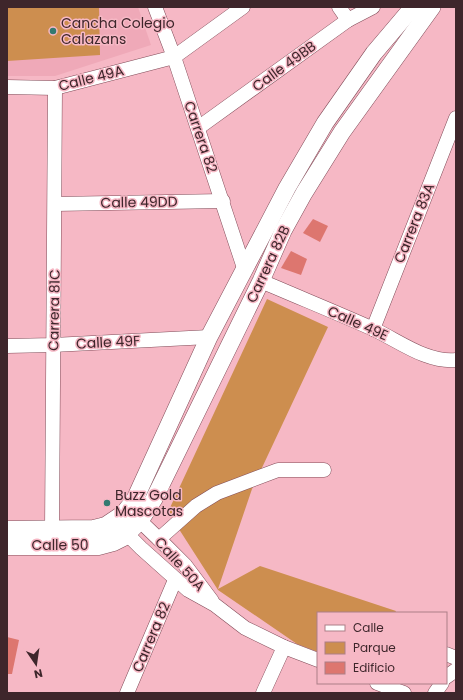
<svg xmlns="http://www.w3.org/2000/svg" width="463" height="700" viewBox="0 0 463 700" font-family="Poppins,sans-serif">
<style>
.built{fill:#efa9b8}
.green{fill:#cd8e4f}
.building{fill:#dd766f}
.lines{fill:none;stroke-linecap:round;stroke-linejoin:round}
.minor-casing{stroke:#824c59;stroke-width:15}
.tertiary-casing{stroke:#824c59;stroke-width:18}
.secondary-casing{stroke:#824c59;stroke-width:21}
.minor{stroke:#fff;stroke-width:14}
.tertiary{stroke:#fff;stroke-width:17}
.secondary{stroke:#fff;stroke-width:20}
.poi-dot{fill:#337a71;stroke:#f6b8c5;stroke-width:1.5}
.labels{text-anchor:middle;stroke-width:3;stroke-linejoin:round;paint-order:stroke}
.poi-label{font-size:14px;fill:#3e262b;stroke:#f6b8c5;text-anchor:start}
.street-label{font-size:14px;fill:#3e262b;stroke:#f6b8c5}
</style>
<rect width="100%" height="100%" fill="#f6b8c5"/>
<!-- built -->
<path class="built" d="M7,7h131l13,38 -96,31h-48z"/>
<!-- green -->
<g class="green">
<path d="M7,7h92l1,48 -93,6z"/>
<path d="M267,299l61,28 -76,162 -34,100 42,-23 136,45 -1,2h-77v39l-21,-8 -79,-54 -50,-78z"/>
</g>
<!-- building -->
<g class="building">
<path d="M313,219l15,7 -8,16 -17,-9z"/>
<path d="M291,251l16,8 -6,16 -20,-7z"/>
<path d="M7,637l12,3 -7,34h-5z"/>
</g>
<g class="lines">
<defs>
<g id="minor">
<path d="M155,7l19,50 70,211"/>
<path d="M339,7l9,13"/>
<path d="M7,87l48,1 119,-31 69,-50"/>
<path d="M198,128l150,-108 25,-13"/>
<path d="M55,204l168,-3"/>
<path d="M261,281c37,16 74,31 110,47 27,12 55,35 85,32"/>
<path d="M373,329l83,-211"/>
<path d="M7,346l46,-1 156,-8"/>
<path d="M129,519l11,2 24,23 21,21 27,36"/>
<path d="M124,525l3,9 14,14 47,42 27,15 30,23 39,19 34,13"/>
<path d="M52,531l3,-443"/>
<path d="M159,539l37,-33 21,-13 61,-23h46"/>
<path d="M446,654l10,4"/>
<path d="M446,677l10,-7"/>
<path d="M377,683l27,10"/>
<path d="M127,693l48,-113"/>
<path d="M263,693l21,-46"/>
<path d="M435,693l7,-10"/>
</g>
<g id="tertiary">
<path d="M121,517l14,-18 74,-162 78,-149 38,-65 49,-70 39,-46"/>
<path d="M127,534l13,-13 14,-22 107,-218 22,-50 21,-38 38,-61 90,-125"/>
</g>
<g id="secondary">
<path d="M7,531l87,-1 12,-3 15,-10"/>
<path d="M7,545h91l15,-4 14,-7"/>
</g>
</defs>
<!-- minor casing -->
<use href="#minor" class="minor-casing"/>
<!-- tertiary casing -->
<use href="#tertiary" class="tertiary-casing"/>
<!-- secondary casing -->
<use href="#secondary" class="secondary-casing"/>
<!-- minor -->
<use href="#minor" class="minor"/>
<!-- tertiary -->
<use href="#tertiary" class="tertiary"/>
<!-- secondary -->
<use href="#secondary" class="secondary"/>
</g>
<!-- markers -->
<g class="poi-dot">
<circle cx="53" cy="31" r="4"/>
<circle cx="107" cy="503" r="4"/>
</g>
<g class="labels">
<!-- poi labels -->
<g class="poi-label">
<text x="61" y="28">Cancha Colegio<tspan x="61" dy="16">Calazans</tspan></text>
<text x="115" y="500">Buzz Gold<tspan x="115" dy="16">Mascotas</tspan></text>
</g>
<!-- street labels -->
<g class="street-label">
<text transform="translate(284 66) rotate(-36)" y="5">Calle 49BB</text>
<text transform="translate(91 78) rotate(-14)" y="5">Calle 49A</text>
<text transform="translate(201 137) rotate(71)" y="5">Carrera 82</text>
<text transform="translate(139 202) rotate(-1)" y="5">Calle 49DD</text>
<text transform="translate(414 223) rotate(-68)" y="5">Carrera 83A</text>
<text transform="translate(268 264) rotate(-65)" y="5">Carrera 82B</text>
<text transform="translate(54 310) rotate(-89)" y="5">Carrera 81C</text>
<text transform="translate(358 323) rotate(24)" y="5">Calle 49E</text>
<text transform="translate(108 342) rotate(-3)" y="5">Calle 49F</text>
<text x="60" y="550">Calle 50</text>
<text transform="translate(180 564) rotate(48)" y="5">Calle 50A</text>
<text transform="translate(151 637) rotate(-67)" y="5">Carrera 82</text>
</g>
</g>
<!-- border -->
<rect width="463" height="700" fill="none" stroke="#3e262b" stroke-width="16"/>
<!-- legend -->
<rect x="317" y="612" width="130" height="72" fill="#f6b8c5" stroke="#ac7e87"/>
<rect x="325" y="625" width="20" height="6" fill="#ffffff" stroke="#ac7e87"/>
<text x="353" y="632" font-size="12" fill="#3e262b">Calle</text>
<rect x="325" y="642" width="20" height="12" fill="#cd8e4f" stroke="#ac7e87"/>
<text x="353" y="652" font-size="12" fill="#3e262b">Parque</text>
<rect x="325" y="662" width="20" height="12" fill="#dd766f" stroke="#ac7e87"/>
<text x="353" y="672" font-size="12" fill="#3e262b">Edificio</text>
<!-- north arrow -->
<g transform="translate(36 664) rotate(167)" stroke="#f6b8c5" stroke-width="3" paint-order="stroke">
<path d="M0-3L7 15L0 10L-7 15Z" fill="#3e262b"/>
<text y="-6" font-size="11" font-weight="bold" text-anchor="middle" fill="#3e262b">N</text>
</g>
</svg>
